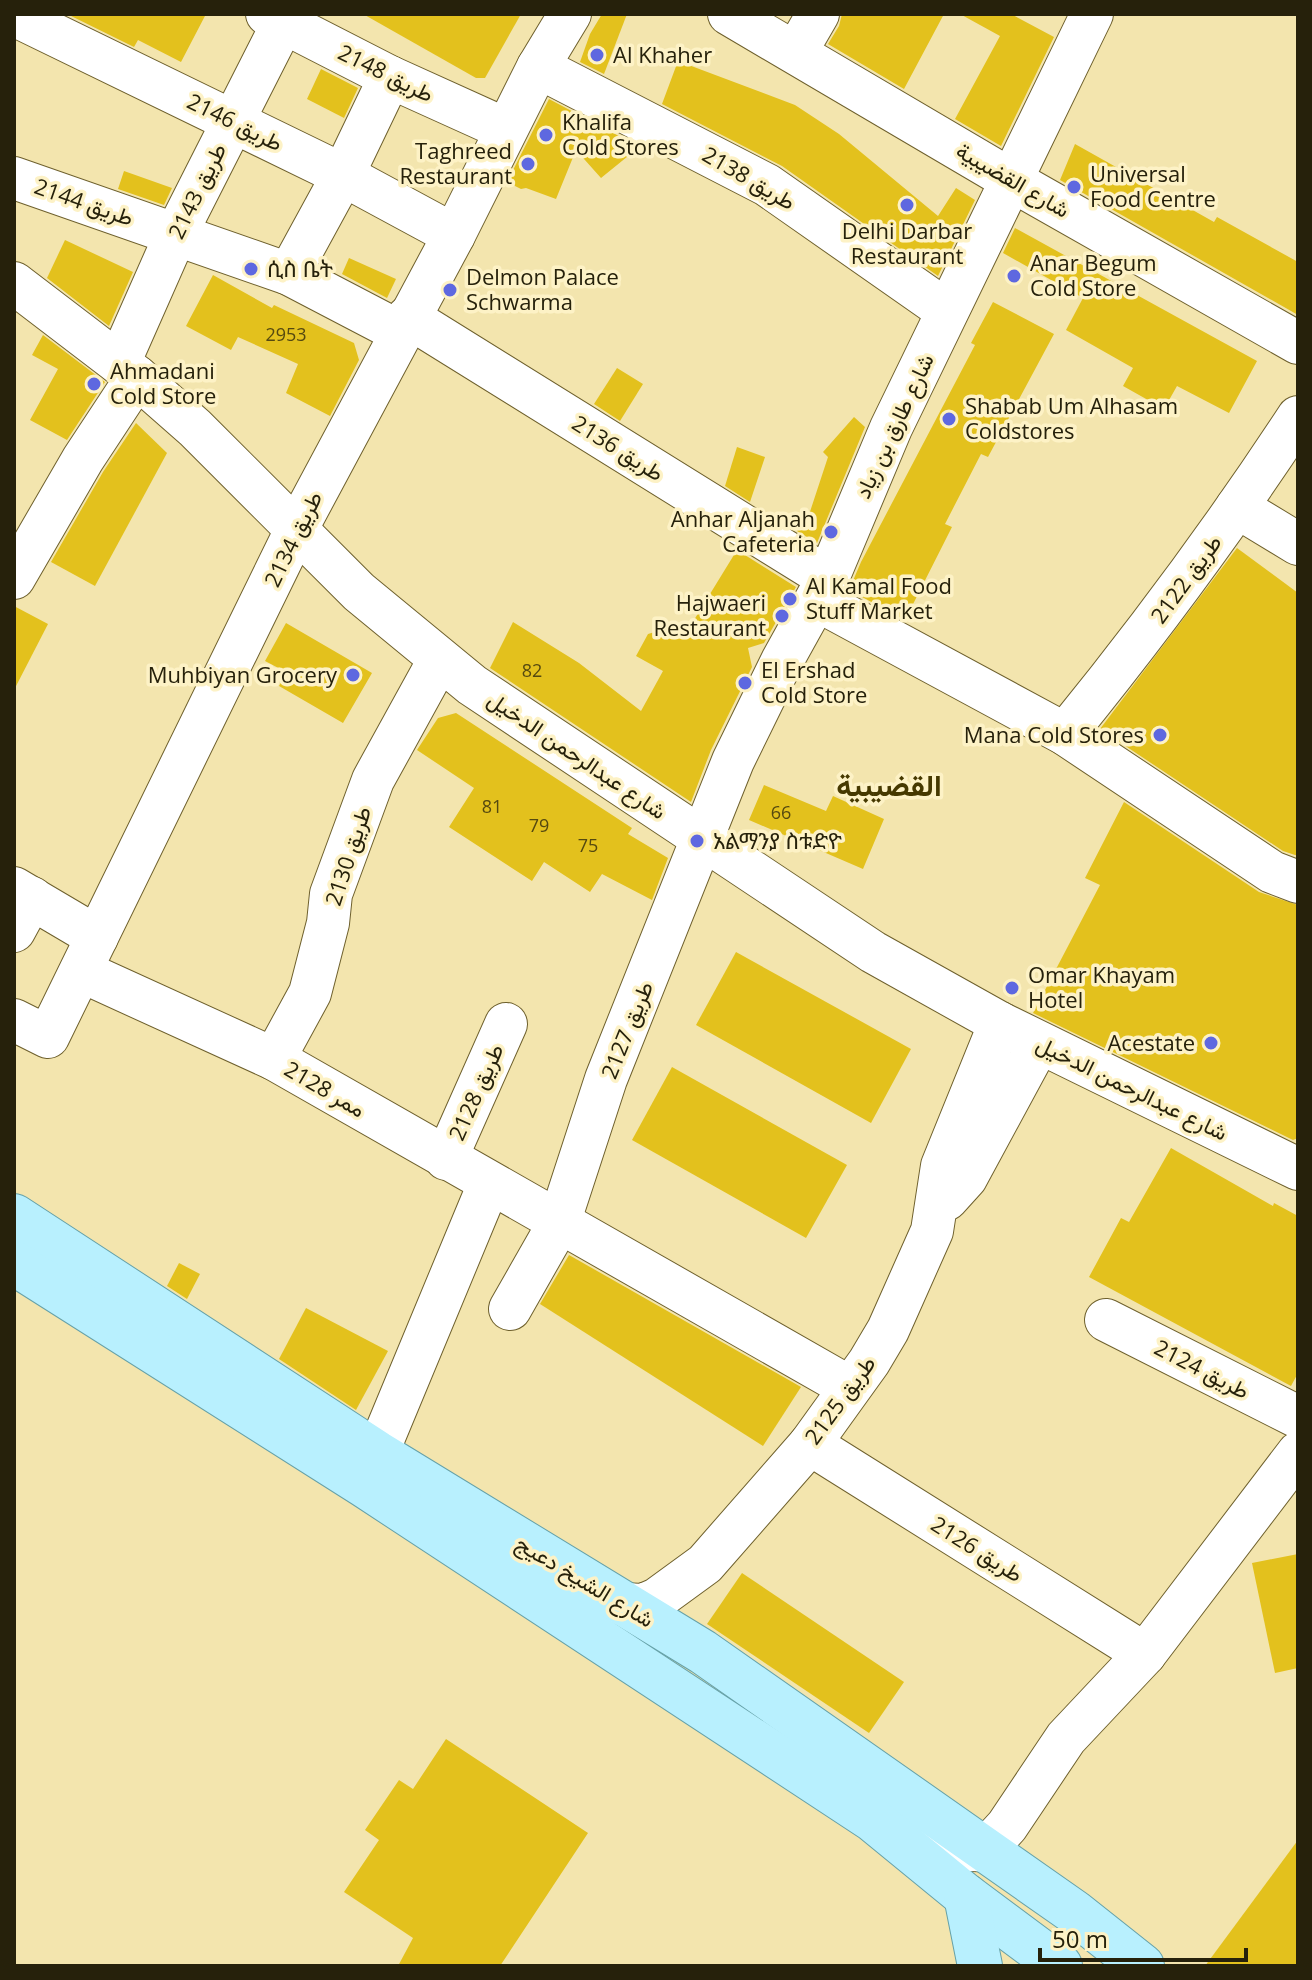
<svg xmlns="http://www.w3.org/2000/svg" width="1312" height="1980" viewBox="0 0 1312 1980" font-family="'Open Sans',Vazirmatn,'Noto Sans Ethiopic',sans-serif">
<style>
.building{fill:#e3c11d}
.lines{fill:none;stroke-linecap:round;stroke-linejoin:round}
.minor-casing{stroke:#6e602d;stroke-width:44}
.major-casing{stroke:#66a1a8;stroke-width:46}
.minor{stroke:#fff;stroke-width:42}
.major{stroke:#b8f0fe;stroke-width:44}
.poi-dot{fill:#5e68e0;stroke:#fdf2c6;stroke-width:3}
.labels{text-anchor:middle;stroke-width:7;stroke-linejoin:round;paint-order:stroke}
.number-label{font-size:18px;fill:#554910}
.poi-label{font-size:22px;fill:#26210b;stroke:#fdf2c6;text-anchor:start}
.street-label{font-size:22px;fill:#26210b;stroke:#fdf2c6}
.district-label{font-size:30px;font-weight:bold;fill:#463900;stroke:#fdf2c6}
</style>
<rect width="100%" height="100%" fill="#f3e5ae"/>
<!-- building -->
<g class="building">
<path d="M67,14h139l-25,48 -43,-22 -4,7z"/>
<path d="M363,14h158l-36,64h-9z"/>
<path d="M602,14h25l-23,60 -24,-12 10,-28z"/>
<path d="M842,14h102l-40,75 -76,-45 11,-18z"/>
<path d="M960,14h51l43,23 -53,109 -46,-27 45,-83z"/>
<path d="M678,61l117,44 44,29 99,82 18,-28 19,12 -37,76 -156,-110 -120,-62z"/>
<path d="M321,69l37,19 -14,30 -37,-19z"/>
<path d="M549,99l83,44 6,5 -37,30 -25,-28 -20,49 -30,-11 -5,1 -14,-7z"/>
<path d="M1075,144l139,78 3,-5 81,45v53l-238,-135z"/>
<path d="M124,171l48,17 -8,17 -46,-16z"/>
<path d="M1015,228l242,133 -28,52 -52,-27 -13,23 -41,-23 10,-18 -67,-38 17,-32 -80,-45z"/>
<path d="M65,240l68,32 -24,54 -62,-48z"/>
<path d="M349,258l47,21 -9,19 -45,-24z"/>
<path d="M213,275l59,33 2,-3 80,38 5,17 -29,56 -44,-23 12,-29 -60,-27 -7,13 -45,-24z"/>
<path d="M993,302l61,32 -66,123 -7,-3 -36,70 7,3 -47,93 -56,-30 12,-28 114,-217 -4,-2z"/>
<path d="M43,335l62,47 -38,58 -37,-20 28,-51 -26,-14z"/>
<path d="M617,368l26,16 -23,37 -26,-17z"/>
<path d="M854,417l11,10 -48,116 -20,-12 3,-4 4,3 24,-73 -5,-5z"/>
<path d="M136,423l31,30 -72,133 -44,-24 52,-90z"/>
<path d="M737,447l28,10 -15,45 -25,-16z"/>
<path d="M1237,548l61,45v263l-15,-5 -183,-122z"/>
<path d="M737,550l59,37 -32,56 -16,5 4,19 -41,83 -20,52 -201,-134 23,-46 66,41 62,48 22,-40 -27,-15 12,-22 46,-14z"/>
<path d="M14,606l34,18 -34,66z"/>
<path d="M286,623l86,50 -29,50 -64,-37 7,-14 -21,-11z"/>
<path d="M456,713l176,115 -4,6 40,24 -16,42 -50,-26 -12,18 -46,-30 -12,19 -83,-54 25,-39 -57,-38 21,-32z"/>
<path d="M764,785l62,26 7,-15 51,23 -21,50 -114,-49z"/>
<path d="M1124,802l135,90 39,13v233l-5,2 -260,-127 67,-128 -15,-7z"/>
<path d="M736,952l175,97 -40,74 -175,-98z"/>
<path d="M672,1067l175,98 -41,73 -174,-98z"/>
<path d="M1171,1148l102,58 1,-3 24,13v157l-7,13 -202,-109 32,-59 8,4z"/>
<path d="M569,1255l232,132 -38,59 -223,-142z"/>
<path d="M179,1263l21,11 -13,25 -20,-13z"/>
<path d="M306,1308l82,43 -32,59 -77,-51z"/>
<path d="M1298,1554v114l-23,5 -23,-110z"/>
<path d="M742,1573l162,109 -35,51 -162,-109z"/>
<path d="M446,1739l142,94 -88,133h-102l15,-28 -69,-46 35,-52 -14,-10 34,-50 14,9z"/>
<path d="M1298,1840v126h-93z"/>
</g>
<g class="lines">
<defs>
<g id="minor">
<path d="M267,14l123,63 115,52"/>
<path d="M729,14l282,166 287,163"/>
<path d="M14,15l329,160 111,60"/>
<path d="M796,52l22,-38"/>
<path d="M538,67l229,118 180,126"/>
<path d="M14,178l275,96 111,58"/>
<path d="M289,274l54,-99 47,-98"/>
<path d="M14,283l123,94 58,51 164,164 113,93 401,267 127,71 298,146"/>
<path d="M408,317l420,261"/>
<path d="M119,363l57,-129 107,-211"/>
<path d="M1237,507l61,37"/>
<path d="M14,578l69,-119 54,-82"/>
<path d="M817,600l248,134 207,138 26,10"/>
<path d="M1065,734c83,-102 161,-207 233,-317"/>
<path d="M14,888l83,49"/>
<path d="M14,931l18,-33"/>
<path d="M81,971l193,88 575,328"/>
<path d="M14,1020l34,17 248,-507 158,-295 84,-168 32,-53"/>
<path d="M274,1059l36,-66 18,-70 3,-29 42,-114 66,-120"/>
<path d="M446,1159l60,-135"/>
<path d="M947,1199l19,-21 73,-135"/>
<path d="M510,1309l49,-86 47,-144 127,-318 49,-100 46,-83 63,-150 201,-414"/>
<path d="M1106,1320l192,97"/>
<path d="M810,1444l335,210"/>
<path d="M364,1485l125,-301"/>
<path d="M622,1604l21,1 14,-6 48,-35 105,-120 59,-82 19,-32 44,-99 10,-65 58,-143"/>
<path d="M884,1824c34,14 64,28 101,26l22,-24 59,-88 79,-84 153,-201"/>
</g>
<g id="major">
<path d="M14,1216l363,237 326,199 371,260 68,54"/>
<path d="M14,1263l350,222 508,334 94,77 94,70"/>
<path d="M966,1896l14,70"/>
</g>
</defs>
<!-- minor casing -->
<use href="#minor" class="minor-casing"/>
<!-- major casing -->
<use href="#major" class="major-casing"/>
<!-- minor -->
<use href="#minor" class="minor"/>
<!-- major -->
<use href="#major" class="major"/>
</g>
<!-- markers -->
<g class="poi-dot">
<circle cx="597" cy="55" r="8"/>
<circle cx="546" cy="135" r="8"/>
<circle cx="528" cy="164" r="8"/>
<circle cx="1074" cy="187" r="8"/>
<circle cx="907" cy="205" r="8"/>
<circle cx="251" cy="269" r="8"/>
<circle cx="1014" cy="276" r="8"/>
<circle cx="450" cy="290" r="8"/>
<circle cx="94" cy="384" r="8"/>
<circle cx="949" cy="419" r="8"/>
<circle cx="831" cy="532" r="8"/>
<circle cx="790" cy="599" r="8"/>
<circle cx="782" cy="616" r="8"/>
<circle cx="353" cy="675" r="8"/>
<circle cx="745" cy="683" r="8"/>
<circle cx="1160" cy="735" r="8"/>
<circle cx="697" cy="841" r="8"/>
<circle cx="1012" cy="988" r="8"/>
<circle cx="1211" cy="1043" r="8"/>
</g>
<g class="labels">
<!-- number labels -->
<g class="number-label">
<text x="286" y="341">2953</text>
<text x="532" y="677">82</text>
<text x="492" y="813">81</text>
<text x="781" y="819">66</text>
<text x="539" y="832">79</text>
<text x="588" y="852">75</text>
</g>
<!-- poi labels -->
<g class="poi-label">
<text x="613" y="63">Al Khaher</text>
<text x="562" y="130">Khalifa<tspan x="562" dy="25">Cold Stores</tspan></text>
<text x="512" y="159" text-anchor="end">Taghreed<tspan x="512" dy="25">Restaurant</tspan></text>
<text x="1090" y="182">Universal<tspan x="1090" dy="25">Food Centre</tspan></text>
<text x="907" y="239" text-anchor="middle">Delhi Darbar<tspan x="907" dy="25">Restaurant</tspan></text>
<text x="1030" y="271">Anar Begum<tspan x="1030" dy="25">Cold Store</tspan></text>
<text x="267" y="277">ሲስ ቤት</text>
<text x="466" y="285">Delmon Palace<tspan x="466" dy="25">Schwarma</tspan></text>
<text x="110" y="379">Ahmadani<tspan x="110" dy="25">Cold Store</tspan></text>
<text x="965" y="414">Shabab Um Alhasam<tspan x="965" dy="25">Coldstores</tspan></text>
<text x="815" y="527" text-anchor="end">Anhar Aljanah<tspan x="815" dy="25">Cafeteria</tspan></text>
<text x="806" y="594">Al Kamal Food<tspan x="806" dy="25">Stuff Market</tspan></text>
<text x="766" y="611" text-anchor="end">Hajwaeri<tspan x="766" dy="25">Restaurant</tspan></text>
<text x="761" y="678">El Ershad<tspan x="761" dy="25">Cold Store</tspan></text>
<text x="337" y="683" text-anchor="end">Muhbiyan Grocery</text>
<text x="1144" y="743" text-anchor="end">Mana Cold Stores</text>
<text x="713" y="849">አልማንያ ስቱድዮ</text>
<text x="1028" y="983">Omar Khayam<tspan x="1028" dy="25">Hotel</tspan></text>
<text x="1195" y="1051" text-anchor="end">Acestate</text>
</g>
<!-- street labels -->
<g class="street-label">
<text transform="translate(386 73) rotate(26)" y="8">طريق 2148</text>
<text transform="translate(235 122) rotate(26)" y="8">طريق 2146</text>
<text transform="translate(749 178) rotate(30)" y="8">طريق 2138</text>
<text transform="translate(1013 180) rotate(30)" y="8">شارع القضيبية</text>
<text transform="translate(197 191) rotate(-64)" y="8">طريق 2143</text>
<text transform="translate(84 202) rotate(19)" y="8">طريق 2144</text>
<text transform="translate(894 426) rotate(-65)" y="8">شارع طارق بن زياد</text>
<text transform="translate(618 448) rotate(32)" y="8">طريق 2136</text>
<text transform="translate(293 539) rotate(-64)" y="8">طريق 2134</text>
<text transform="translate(1186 579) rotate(-54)" y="8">طريق 2122</text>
<text transform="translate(577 755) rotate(34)" y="8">شارع عبدالرحمن الدخيل</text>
<text transform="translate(348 856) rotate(-72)" y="8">طريق 2130</text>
<text transform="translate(627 1030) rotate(-68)" y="8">طريق 2127</text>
<text transform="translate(1132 1088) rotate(26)" y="8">شارع عبدالرحمن الدخيل</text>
<text transform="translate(325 1089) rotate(30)" y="8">ممر 2128</text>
<text transform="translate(476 1092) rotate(-66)" y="8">طريق 2128</text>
<text transform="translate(1202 1369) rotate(27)" y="8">طريق 2124</text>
<text transform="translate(840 1400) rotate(-54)" y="8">طريق 2125</text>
<text transform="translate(977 1549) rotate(32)" y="8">طريق 2126</text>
<text transform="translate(585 1581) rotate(31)" y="8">شارع الشيخ دعيج</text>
</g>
<!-- district labels -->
<g class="district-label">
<text x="889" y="796">القضيبية</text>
</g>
</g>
<!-- border -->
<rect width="1312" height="1980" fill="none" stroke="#26210b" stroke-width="32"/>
<!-- scale -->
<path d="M1040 1948v12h206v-12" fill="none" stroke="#26210b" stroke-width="4"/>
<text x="1052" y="1948" font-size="24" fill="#26210b" stroke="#fdf2c6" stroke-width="6" paint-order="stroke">50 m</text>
</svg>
